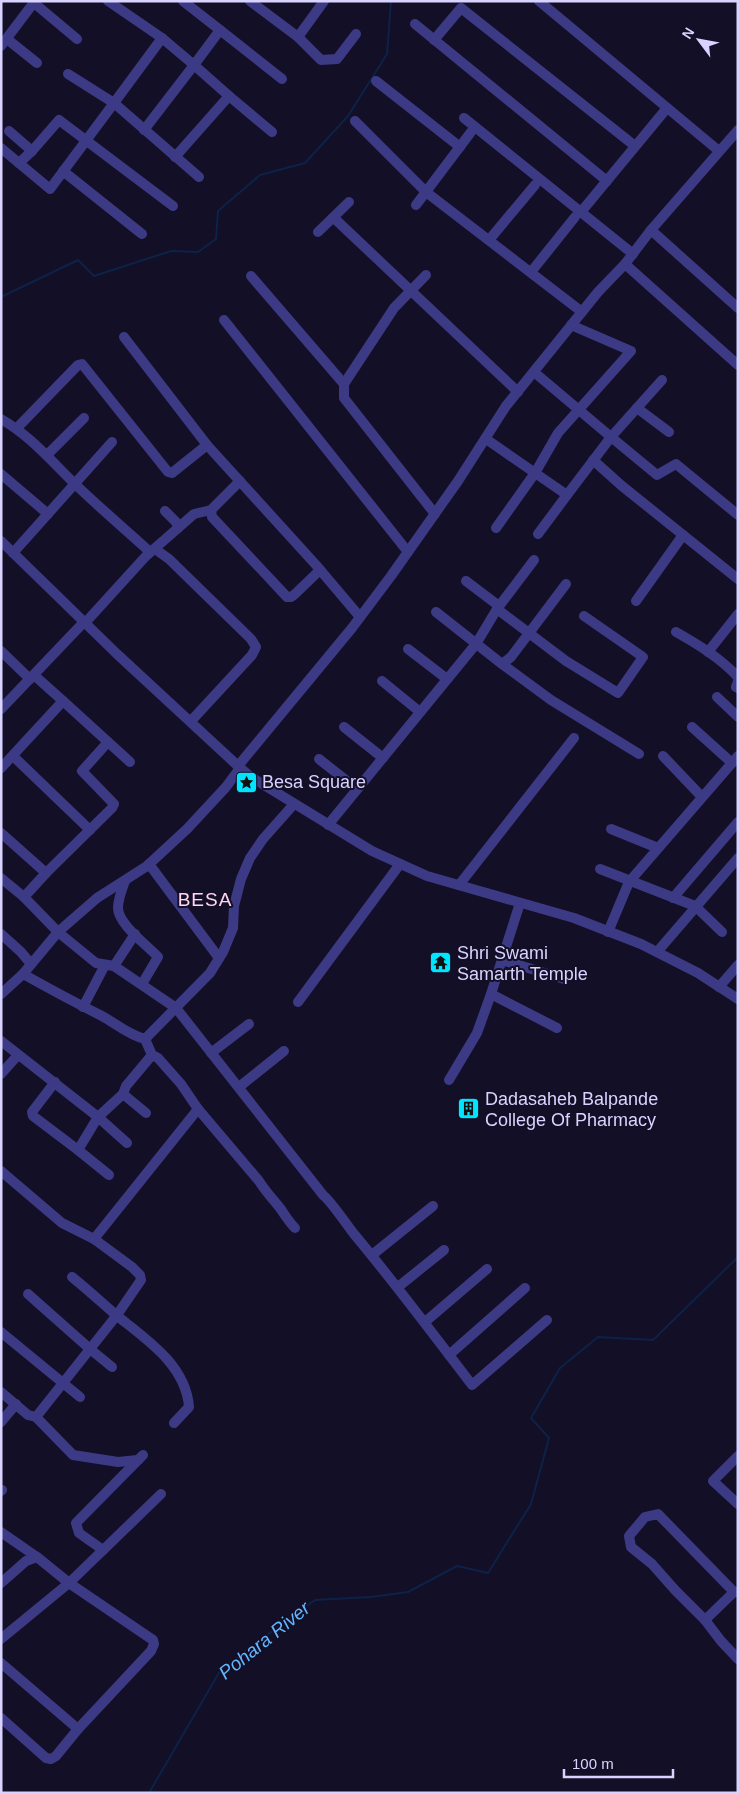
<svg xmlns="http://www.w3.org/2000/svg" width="739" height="1794" viewBox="0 0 739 1794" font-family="Helvetica,sans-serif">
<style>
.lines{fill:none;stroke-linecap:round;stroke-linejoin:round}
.stream{stroke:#0c2248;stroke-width:2}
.minor{stroke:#3d3a85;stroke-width:10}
.labels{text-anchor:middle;stroke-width:4;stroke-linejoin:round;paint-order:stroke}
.poi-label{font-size:18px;fill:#d9d4ff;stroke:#130f26;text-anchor:start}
.neighbourhood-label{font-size:19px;letter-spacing:1px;fill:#ffd6f0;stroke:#130f26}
.water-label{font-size:19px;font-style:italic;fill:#62b6ff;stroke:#130f26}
</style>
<rect width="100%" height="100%" fill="#130f26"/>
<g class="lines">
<!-- stream -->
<g class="stream">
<path d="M1,297l77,-37 16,16 77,-25 27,1 18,-13 2,-28 42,-36 45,-12 43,-47 39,-62 4,-53"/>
<path d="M149,1793l71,-122 28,-22 67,-49 56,-3 37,-5 49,-26 31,7 43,-69 18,-66 -18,-20 29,-50 38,-31 55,3 85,-83"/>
</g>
<!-- minor -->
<g class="minor">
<path d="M108,1l54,37 32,27 -50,65"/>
<path d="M250,1l48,36 23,23 16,-1 19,-25"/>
<path d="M539,1l180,150"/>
<path d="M34,3l43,36"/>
<path d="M415,24l192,157"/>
<path d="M220,30l62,49"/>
<path d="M298,37l26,-36"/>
<path d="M7,39l30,24"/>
<path d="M434,40l27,-32 174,138"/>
<path d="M1,46l34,-45"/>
<path d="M68,74l46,29 48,-65"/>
<path d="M376,81l84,66"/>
<path d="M229,96l43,36"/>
<path d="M464,118l169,136"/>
<path d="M355,121l71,71 156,120"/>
<path d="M9,131l23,20"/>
<path d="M1,148l49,41 64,-86 85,74"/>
<path d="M175,157l54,-61 -35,-31 26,-35 -37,-29"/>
<path d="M19,163l13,-12 27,-31 114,86"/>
<path d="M63,171l79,63"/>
<path d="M416,205l55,-73"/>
<path d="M581,212l86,-104"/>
<path d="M334,218l184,174"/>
<path d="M651,230l87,78"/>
<path d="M318,232l31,-30"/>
<path d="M489,240l46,-55"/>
<path d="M625,264l113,101"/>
<path d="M531,272l44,-55"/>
<path d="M251,276l93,108v14l91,116"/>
<path d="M224,320l184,232"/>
<path d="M124,337l83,108"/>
<path d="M662,380l-51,57 46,38 19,-11 62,51"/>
<path d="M344,384l50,-76 32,-33"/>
<path d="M637,408l32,24"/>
<path d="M1,419c30,17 51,43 75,66 24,23 50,45 74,67"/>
<path d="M17,428l61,-63 4,-1 86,108 4,1 35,-28 109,120 44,52"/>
<path d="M486,439l81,56 44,-58 -77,-65"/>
<path d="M47,455l37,-37"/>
<path d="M593,460l29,26 116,93"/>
<path d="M1,474l47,40"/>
<path d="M211,510l1,7 75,80h4l4,-3 25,-24"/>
<path d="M178,528l16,-14 17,-4 29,-29"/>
<path d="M496,528l39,-55 23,-40 73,-82 -60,-26"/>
<path d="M538,534l29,-39"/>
<path d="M1,541l116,113 121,112 13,11 121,74 55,25 147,42 67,26 57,29 40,26"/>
<path d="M155,549l14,10 82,80 5,8 -4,8 -61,66"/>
<path d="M13,553l99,-111"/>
<path d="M466,581l33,25"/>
<path d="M636,601l47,-66"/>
<path d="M497,609l69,52 52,32 25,-36 -59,-41"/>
<path d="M436,612l66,52 49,36 88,54"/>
<path d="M85,623l61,-67 32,-28 -2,-6 -11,-11"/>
<path d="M676,632c23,13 44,26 62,45"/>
<path d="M408,649l39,30"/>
<path d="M1,651l29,28"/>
<path d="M708,652l30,-38"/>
<path d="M502,664l9,-7 55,-73"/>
<path d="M382,681l38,31"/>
<path d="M738,681l-2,6 2,1"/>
<path d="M717,697l21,20"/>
<path d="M63,701l67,61"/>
<path d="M1,709l83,-87"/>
<path d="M344,727l39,31"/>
<path d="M692,727l40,36"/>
<path d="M13,756l77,74"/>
<path d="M663,756l39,41"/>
<path d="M319,759l38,30"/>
<path d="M238,766l114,-138 39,-52 67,-95 48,-75 92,-114 27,-28 26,-34 87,-100"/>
<path d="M1,768l62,-67 -29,-26"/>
<path d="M328,825l148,-181 21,-35 37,-49"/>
<path d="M611,829l47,19"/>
<path d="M1,833l45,40 66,-65 2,-4 -32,-33 26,-29"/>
<path d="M149,864l70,94"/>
<path d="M600,869l95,37 27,26"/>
<path d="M1,878l23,19 34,35 38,31 18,3 62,42 147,187c7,5 24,30 31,39 41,49 79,100 118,151l75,-65"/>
<path d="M125,881c-3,8 -7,18 -7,27 0,16 29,37 40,49l-16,27"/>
<path d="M459,885l115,-147"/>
<path d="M24,897l22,-24"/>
<path d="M673,898l65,-76"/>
<path d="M608,932l21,-50 109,-126"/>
<path d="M1,934l20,18 10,12"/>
<path d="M657,952l81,-94"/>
<path d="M502,960l62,19"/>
<path d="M114,966l21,-32"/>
<path d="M23,974c25,14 51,28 77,41 14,7 28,20 45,24l65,-66 13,-21 10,-24 1,-22 7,-27 9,-21 13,-19 31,-35"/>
<path d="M719,987l19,-22"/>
<path d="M1,994l22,-20 35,-42 39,-34 50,-32 40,-37 39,-42 14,-19"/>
<path d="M491,994l66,34"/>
<path d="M298,1002l102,-138"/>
<path d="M83,1007l22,-42"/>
<path d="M145,1039l7,16 6,3 23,26 17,25 61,72c6,10 14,18 21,27 5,7 9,14 15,20"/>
<path d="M1,1041l97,76 -20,33 31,25"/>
<path d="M211,1053l38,-29"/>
<path d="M1,1074l17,-19"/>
<path d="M449,1080l28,-47 14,-39 29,-91"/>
<path d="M55,1082l-23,30 1,4 45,34"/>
<path d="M239,1087l45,-36"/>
<path d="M123,1094l23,19"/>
<path d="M127,1143l-29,-26 25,-23 3,-8 26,-31"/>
<path d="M1,1171l61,52 32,16 38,28 8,8 1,5 -24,35 -81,102 -8,-2 -27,-23"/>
<path d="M94,1239l104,-130"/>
<path d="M372,1255l61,-49"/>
<path d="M72,1277c15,12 29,25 44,38 30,24 70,50 73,92l-15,16"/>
<path d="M398,1287l46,-37"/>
<path d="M28,1294l62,55 22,18"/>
<path d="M425,1322l62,-53"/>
<path d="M1,1332l79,65"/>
<path d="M449,1355l76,-67"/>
<path d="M36,1417l37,38 45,7 20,-2"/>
<path d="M1,1422l15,-18"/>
<path d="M738,1456l-25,25 25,23"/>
<path d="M1,1491l1,-1"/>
<path d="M1,1532l36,25 32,26 84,57 1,4 -3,7 -73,78 -22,27 -5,3 -5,-1 -45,-40"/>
<path d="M103,1550l-24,-17 -3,-10 67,-68"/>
<path d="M1,1583l25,-22 11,-4"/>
<path d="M738,1592h-4l-76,-78 -13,3 -16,19 2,11 21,17 23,26 30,30 16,21 17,18"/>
<path d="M705,1620l29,-28"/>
<path d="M1,1639l68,-56 92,-89"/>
<path d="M1,1663l77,66"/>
</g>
</g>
<!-- icons -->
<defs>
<symbol id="sight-square" viewBox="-11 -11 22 22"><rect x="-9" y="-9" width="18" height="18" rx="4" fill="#00e5ff" stroke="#130f26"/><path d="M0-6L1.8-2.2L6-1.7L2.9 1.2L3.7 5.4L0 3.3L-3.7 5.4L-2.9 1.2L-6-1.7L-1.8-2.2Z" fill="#111"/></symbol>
<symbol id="temple-square" viewBox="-11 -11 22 22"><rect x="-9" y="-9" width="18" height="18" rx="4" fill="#00e5ff" stroke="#130f26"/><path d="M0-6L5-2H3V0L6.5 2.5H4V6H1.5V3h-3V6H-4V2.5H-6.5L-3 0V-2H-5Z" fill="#111"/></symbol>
<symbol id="building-square" viewBox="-11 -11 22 22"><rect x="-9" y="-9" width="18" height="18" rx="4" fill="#00e5ff" stroke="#130f26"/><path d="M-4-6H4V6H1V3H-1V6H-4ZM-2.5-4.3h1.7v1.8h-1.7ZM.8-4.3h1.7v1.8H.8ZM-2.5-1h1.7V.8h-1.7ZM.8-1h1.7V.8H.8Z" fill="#111"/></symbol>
</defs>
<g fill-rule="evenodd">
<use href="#sight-square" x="234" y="770" width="25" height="25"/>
<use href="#temple-square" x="428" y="950" width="25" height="25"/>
<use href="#building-square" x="456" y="1096" width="25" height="25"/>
</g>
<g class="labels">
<!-- poi labels -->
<g class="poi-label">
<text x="262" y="788">Besa Square</text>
<text x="457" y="959">Shri Swami<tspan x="457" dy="21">Samarth Temple</tspan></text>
<text x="485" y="1105">Dadasaheb Balpande<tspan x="485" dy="21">College Of Pharmacy</tspan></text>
</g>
<!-- neighbourhood labels -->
<g class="neighbourhood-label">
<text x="205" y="906">BESA</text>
</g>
<!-- water labels -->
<g class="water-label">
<text transform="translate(264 1640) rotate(-39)" y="7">Pohara River</text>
</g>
</g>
<!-- border -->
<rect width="739" height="1794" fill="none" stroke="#d9d4ff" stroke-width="5"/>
<!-- north arrow -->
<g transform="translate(699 40) rotate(302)" stroke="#130f26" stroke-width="4" paint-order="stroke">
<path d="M0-4L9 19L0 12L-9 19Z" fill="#d9d4ff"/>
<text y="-8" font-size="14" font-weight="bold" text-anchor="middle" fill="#d9d4ff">N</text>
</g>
<!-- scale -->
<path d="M564 1769v8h109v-8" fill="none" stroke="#d9d4ff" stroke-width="2.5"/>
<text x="572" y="1769" font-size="15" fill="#d9d4ff" stroke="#130f26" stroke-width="4" paint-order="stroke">100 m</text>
</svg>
